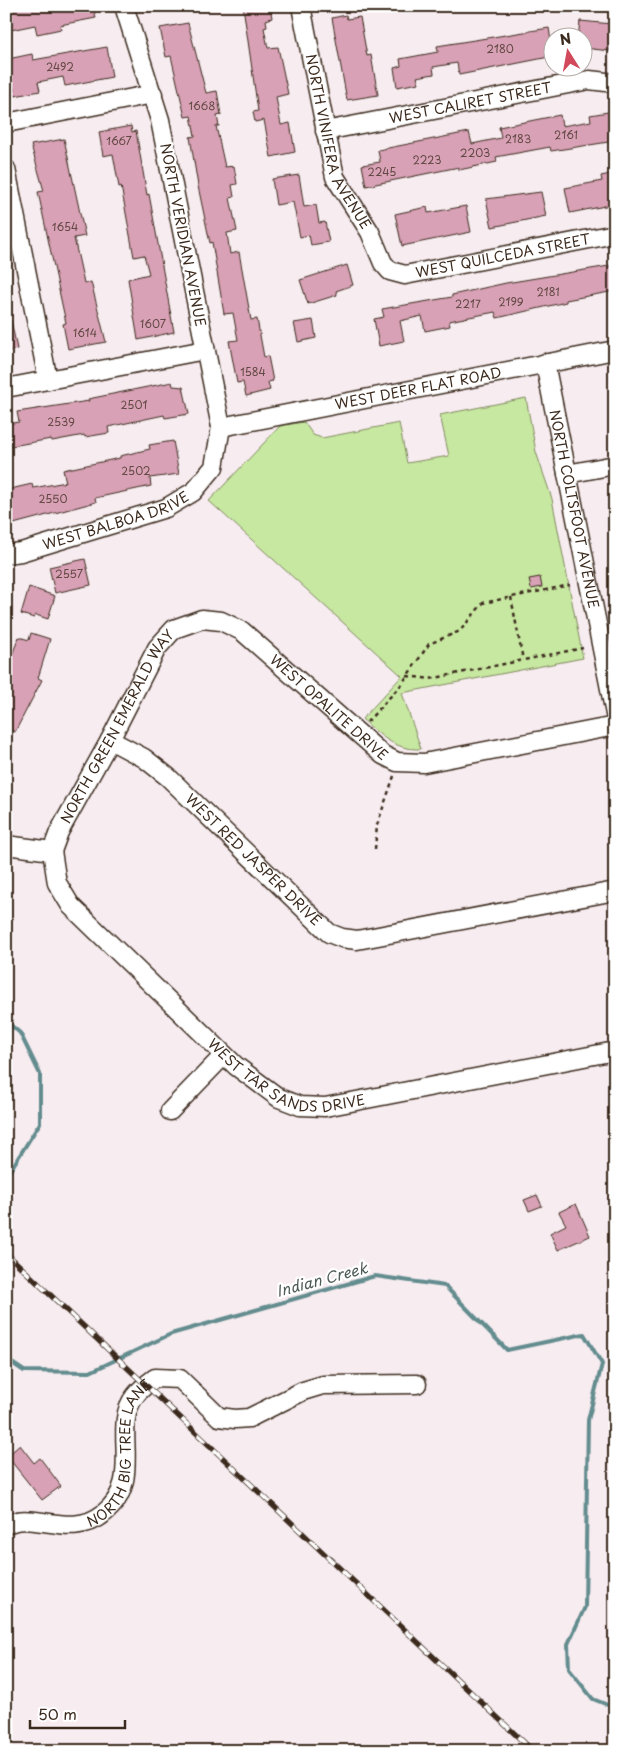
<svg xmlns="http://www.w3.org/2000/svg" width="621" height="1757" viewBox="0 0 621 1757" font-family="'Playpen Sans',sans-serif">
<style>
.green{fill:#c7e8a1;stroke:#818960}
.lines{fill:none;stroke-linecap:round;stroke-linejoin:round}
.stream{stroke:#638c8e;stroke-width:4}
.building{fill:#d8a1b5;stroke:#3b2a1e}
.minor-casing{stroke:#3b2a1e;stroke-width:21}
.path{stroke:#3b2a1e;stroke-width:2.5;stroke-dasharray:4 4;stroke-linecap:butt}
.minor{stroke:#fff;stroke-width:18}
.rail-casing{stroke:#3b2a1e;stroke-width:5.5}
.rail{stroke:#fff;stroke-width:4;stroke-dasharray:11;stroke-linecap:butt}
.labels{text-anchor:middle;stroke-width:4.5;stroke-linejoin:round;paint-order:stroke}
.number-label{font-size:11px;fill:#624844}
.street-label{font-size:14px;fill:#3b2a1e;stroke:#fff}
.water-label{font-size:15px;font-style:italic;fill:#4f5b56;stroke:#fff}
</style>
<rect width="100%" height="100%" fill="#f7ecf0"/>
<filter id="ink" filterUnits="userSpaceOnUse"><feTurbulence type="fractalNoise" baseFrequency=".02" numOctaves="2"/><feDisplacementMap in="SourceGraphic" scale="10" xChannelSelector="R" yChannelSelector="G"/><feConvolveMatrix kernelMatrix="1 2 1 2 8 2 1 2 1" color-interpolation-filters="sRGB"/></filter>
<g filter="url(#ink)">
<!-- green -->
<path class="green" d="M526,398l10,54 16,47 31,159 -181,35 19,56c-27,1 -41,-14 -59,-30l40,-43 -193,-175 71,-75 24,-4 9,13 9,3 77,-15 8,40 42,-7 -9,-41z"/>
<g class="lines">
<!-- stream -->
<g class="stream">
<path d="M6,1021l14,12 20,41v49l-34,54"/>
<path d="M6,1359l18,12 66,1 81,-38 204,-58 70,10 62,64 77,-16 18,30 -14,56 -3,187 -17,37 1,25 24,30 22,9"/>
</g>
</g>
<!-- building -->
<g class="building">
<path d="M6,6h87l3,12 -36,7 1,4 -24,5 -2,-9 -29,6z"/>
<path d="M243,6h27l2,12 -6,2 1,7 -3,1 4,20 10,-1 10,47 -12,3 5,28 9,-2 5,29 -24,5 -7,-37 -9,2 -2,-10 5,-1z"/>
<path d="M346,15l1,4 13,-2 7,39 4,-1 7,40 -31,5 -15,-82z"/>
<path d="M580,21l32,3 -2,27 -26,-3v-10h-6z"/>
<path d="M188,23l18,70 11,-2 4,24 -4,1 2,10h-3l9,41 9,-1 3,18 -5,1 2,12 -4,1 7,33 -10,2 3,21 9,-2 12,68 6,-1 7,38 4,-1 5,25 -5,1 2,8 -24,6 -3,-14 -6,1 -8,-42 9,-1 -5,-27 -9,1 -12,-72 -2,1 -12,-57 -8,-49 5,-1 -4,-20 -6,1 -14,-61 -5,1 -6,-29z"/>
<path d="M549,28l2,13h3v15l-95,19 -2,-12 -24,4 1,7 -17,3 2,6 -22,4 -3,-19 7,-2 -1,-7 38,-7 -1,-6z"/>
<path d="M107,47l5,30 -47,9 -2,-9 -25,5 2,9 -25,5 -7,-37 24,-5 1,6z"/>
<path d="M608,112l1,9 6,-1v21l-64,10 -1,-4 -54,10 1,5 -38,8v-3l-93,19 -4,-21 18,-3 -2,-12 91,-18 3,12 29,-6 -2,-11 61,-12 2,11 29,-5 -1,-6z"/>
<path d="M131,126l1,6 4,-1 11,64 2,-1 25,138 -36,8 -10,-61 21,-5 -5,-19 -10,2 -13,-71 -2,1 -6,-33 -10,2 -4,-24z"/>
<path d="M64,139l21,97 -11,2 10,45 7,-1 15,60 -38,7 -5,-25 3,-1 -28,-131 6,-1 -13,-46z"/>
<path d="M615,173v31l-45,9 -5,-25 37,-7 -1,-5z"/>
<path d="M299,175l5,32 12,-2 3,18 6,-1 4,20 -18,3 -2,-10 -9,2 -7,-35 -17,3 -4,-26z"/>
<path d="M541,192l5,24 -54,11 -6,-28z"/>
<path d="M466,206l5,26 -69,14 -7,-32 32,-7 1,6z"/>
<path d="M347,265l6,20 -17,6 1,4 -29,9 -8,-24z"/>
<path d="M615,265v26l-49,9v2l-69,16 -2,-6 -46,9 1,5 -25,5 -3,-15 -22,5 4,20 -25,5 -5,-27 10,-2 -2,-8 70,-12v-2l54,-12z"/>
<path d="M11,320l6,29 -11,3v-31z"/>
<path d="M313,320l3,18 -18,4 -4,-19z"/>
<path d="M172,382l1,4 10,1 6,27 -24,4 -1,-3 -56,12 1,6 -24,4 -1,-2 -32,6 -1,-2 -45,8v-23l13,-2 -2,-10 72,-11 -1,-2z"/>
<path d="M173,441l6,33 -29,4 1,8 -56,12 1,4 -90,24v-36l26,-6 1,4 33,-6 -3,-12 57,-12v-2l30,-7 -1,-4z"/>
<path d="M85,559l6,26 -36,8 -6,-26z"/>
<path d="M540,577l2,10 -11,2 -2,-10z"/>
<path d="M29,587l26,9 -7,23 -12,-4 -2,3 -13,-4z"/>
<path d="M31,633l19,6 -12,39 4,2 -27,52 -9,-5v-57l13,-33 10,3z"/>
<path d="M537,1195l5,11 -13,5 -5,-11z"/>
<path d="M576,1204l14,32 -32,14 -8,-17 16,-8 -7,-13z"/>
<path d="M20,1445l14,18 6,-5 21,28 -19,14 -35,-44z"/>
</g>
<g class="lines">
<defs>
<g id="minor">
<path id="s1" d="M301,6l34,171 35,55 13,31 7,8 15,4 210,-41"/>
<path d="M6,123l147,-29"/>
<path id="s2" d="M325,131l264,-51 26,3"/>
<path d="M6,169l42,211"/>
<path id="s3" d="M545,363l70,351"/>
<path d="M6,388l199,-38"/>
<path id="s4" d="M221,427l394,-77"/>
<path d="M567,474l48,-9"/>
<path id="s5" d="M6,554l15,-2 145,-44 27,-16 21,-25 7,-40 -61,-307 -36,-114"/>
<path id="s6" d="M110,740l34,18 24,19 161,156 13,5 15,2 258,-49"/>
<path d="M6,845l46,6"/>
<path id="s7" d="M52,851l7,-19 51,-92 47,-92 17,-19 28,-10 19,2 21,10 141,124 14,7 27,1 191,-37"/>
<path id="s8" d="M52,851l5,32 14,23 165,160 43,32 21,8 25,1 290,-56"/>
<path d="M170,1111l54,-56"/>
<path id="s9" d="M6,1525c24,-16 65,15 97,-11 43,-33 7,-87 32,-118 5,-7 13,-13 20,-18l25,1 39,38 16,2 14,-1 54,-27 20,-6 94,-1"/>
</g>
</defs>
<!-- minor casing -->
<use href="#minor" class="minor-casing"/>
<!-- path -->
<g class="path">
<path d="M511,597l12,63"/>
<path d="M407,676l23,3 153,-31"/>
<path d="M367,722l34,-37 28,-41 31,-13 23,-28 87,-18"/>
<path d="M375,849l2,-24 17,-49"/>
</g>
<!-- minor -->
<use href="#minor" class="minor"/>
<defs>
<path id="rail" d="M6,1253l527,498"/>
</defs>
<!-- rail casing -->
<use href="#rail" class="rail-casing"/>
<!-- rail -->
<use href="#rail" class="rail"/>
</g>
</g>
<g class="labels">
<!-- number labels -->
<g class="number-label">
<text x="500" y="53">2180</text>
<text x="60" y="71">2492</text>
<text x="202" y="110">1668</text>
<text x="566" y="139">2161</text>
<text x="518" y="143">2183</text>
<text x="119" y="145">1667</text>
<text x="475" y="157">2203</text>
<text x="427" y="164">2223</text>
<text x="382" y="176">2245</text>
<text x="65" y="231">1654</text>
<text x="548" y="296">2181</text>
<text x="511" y="306">2199</text>
<text x="468" y="308">2217</text>
<text x="153" y="328">1607</text>
<text x="85" y="337">1614</text>
<text x="253" y="376">1584</text>
<text x="134" y="409">2501</text>
<text x="61" y="426">2539</text>
<text x="136" y="475">2502</text>
<text x="53" y="503">2550</text>
<text x="69" y="578">2557</text>
</g>
<!-- street labels -->
<g class="street-label">
<text dy="5" stroke="none"><textPath href="#s2" startOffset="148">WEST CALIRET STREET</textPath></text>
<text dy="5" stroke="none"><textPath href="#s1" startOffset="142">NORTH VINIFERA AVENUE</textPath></text>
<text transform="translate(183 235) rotate(79)" y="5">NORTH VERIDIAN AVENUE</text>
<text dy="5" stroke="none"><textPath href="#s1" startOffset="399">WEST QUILCEDA STREET</textPath></text>
<text dy="5" stroke="none"><textPath href="#s4" startOffset="201">WEST DEER FLAT ROAD</textPath></text>
<text dy="5" stroke="none"><textPath href="#s3" startOffset="149">NORTH COLTSFOOT AVENUE</textPath></text>
<text dy="5" stroke="none"><textPath href="#s5" startOffset="115">WEST BALBOA DRIVE</textPath></text>
<text dy="5" stroke="none"><textPath href="#s7" startOffset="442">WEST OPALITE DRIVE</textPath></text>
<text dy="5" stroke="none"><textPath href="#s7" startOffset="141">NORTH GREEN EMERALD WAY</textPath></text>
<text dy="5" stroke="none"><textPath href="#s6" startOffset="188">WEST RED JASPER DRIVE</textPath></text>
<text dy="5" stroke="none"><textPath href="#s8" startOffset="342">WEST TAR SANDS DRIVE</textPath></text>
<text dy="5" stroke="none"><textPath href="#s9" startOffset="165">NORTH BIG TREE LANE</textPath></text>
</g>
<!-- water labels -->
<g class="water-label">
<text transform="translate(322 1280) rotate(-15)" y="5">Indian Creek</text>
</g>
</g>
<!-- margin -->
<rect width="621" height="1757" fill="none" stroke="#fff" stroke-width="25"/>
<rect x="12" y="12" width="596" height="1732" fill="none" stroke="#3b2a1e" stroke-width="2" filter="url(#ink)"/>
<!-- north arrow -->
<g transform="translate(568 52) rotate(349)"><circle r="24" fill="#ffffff" stroke="#b1aaa5"/>
<path d="M0-4L9 19L0 12L-9 19Z" fill="#d1495b"/>
<text y="-8" font-size="14" font-weight="bold" text-anchor="middle" fill="#3b2a1e">N</text>
</g>
<!-- scale -->
<path d="M30 1720v8h95v-8" fill="none" stroke="#3b2a1e" stroke-width="2.5"/>
<text x="38" y="1720" font-size="15" fill="#3b2a1e" stroke="#ffffff" stroke-width="4" paint-order="stroke">50 m</text>
</svg>
